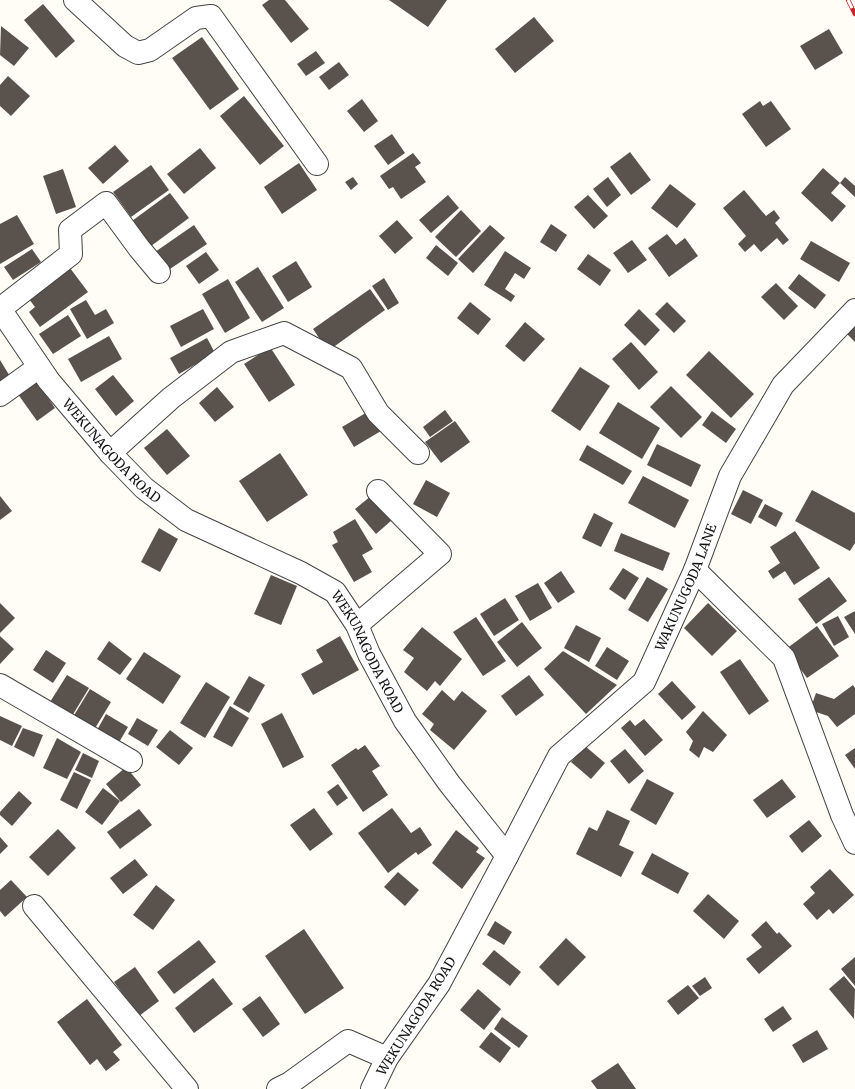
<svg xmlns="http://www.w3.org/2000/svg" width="855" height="1089" viewBox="0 0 855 1089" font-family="Merriweather,serif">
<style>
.building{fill:#5a524d}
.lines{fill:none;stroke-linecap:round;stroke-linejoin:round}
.minor-casing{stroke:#444;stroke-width:24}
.minor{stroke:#fff;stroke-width:22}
.rail-casing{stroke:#c4262e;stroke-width:4.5}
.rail{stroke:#fff;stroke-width:3;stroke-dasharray:9;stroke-linecap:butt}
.labels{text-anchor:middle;stroke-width:4;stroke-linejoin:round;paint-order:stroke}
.street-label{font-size:13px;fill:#111;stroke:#fff}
</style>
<rect width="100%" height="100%" fill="#fffdf5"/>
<!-- building -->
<g class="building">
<path d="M269,0h16l24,29 -18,14 -29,-38z"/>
<path d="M389,0h58l-19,27z"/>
<path d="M43,4l32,37 -19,17 -32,-38z"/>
<path d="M534,17l20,24 -39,32 -20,-24z"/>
<path d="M1,26l28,22 -15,18 -14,-11z"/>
<path d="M829,29l14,24 -28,17 -15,-24z"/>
<path d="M202,37l37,52 -29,21 -38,-52z"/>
<path d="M316,51l9,12 -19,13 -9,-12z"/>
<path d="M339,62l10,13 -20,15 -10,-13z"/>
<path d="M8,76l22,20 -19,20 -11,-10v-21z"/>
<path d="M244,96l40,50 -24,19 -40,-49z"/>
<path d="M362,99l16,22 -14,11 -17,-21z"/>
<path d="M760,101l3,5 8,-5 20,28 -25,18 -24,-33z"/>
<path d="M392,134l13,19 -17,12 -14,-19z"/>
<path d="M115,145l14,16 -26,23 -15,-16z"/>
<path d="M200,148l16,20 -32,26 -17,-20z"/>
<path d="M630,152l21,28 -20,15 -21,-28z"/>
<path d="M413,153l8,10 -6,4 11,15 -25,17 -8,-12 -4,2 -9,-13z"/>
<path d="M299,163l18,27 -35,24 -18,-27z"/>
<path d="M151,165l18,25 -38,27 -18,-25z"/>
<path d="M823,168l17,15 -9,10 15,13 -14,16 -31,-29z"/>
<path d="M63,169l13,38 -20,7 -13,-38z"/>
<path d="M353,177l5,7 -7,6 -6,-8z"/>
<path d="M608,177l13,18 -14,12 -14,-18z"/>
<path d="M845,177l10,9v11l-15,-14z"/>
<path d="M670,184l26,20 -19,24 -26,-20z"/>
<path d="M744,190l22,26 8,-6 6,8 -5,5 14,17 -6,5 -6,-7 -16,14 -7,-8 -9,8 -7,-8 8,-8 -23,-28z"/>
<path d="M170,193l19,25 -38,28 -19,-25z"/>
<path d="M448,195l11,13 -28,25 -12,-13z"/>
<path d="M588,195l20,21 -14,13 -20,-22z"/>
<path d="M461,210l20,21 -25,26 -21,-20z"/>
<path d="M17,215l17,29 -34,20v-40z"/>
<path d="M397,220l16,18 -18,16 -16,-18z"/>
<path d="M551,224l16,11 -11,17 -16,-10z"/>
<path d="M194,225l13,19 -40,27 -12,-19z"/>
<path d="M490,225l15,13 -32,35 -15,-14z"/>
<path d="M667,234l9,11 9,-7 13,18 -29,21 -21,-29z"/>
<path d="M632,240l15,20 -19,13 -15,-20z"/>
<path d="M811,241l39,22 -11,19 -39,-23z"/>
<path d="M436,245l22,18 -10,13 -22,-18z"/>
<path d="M32,249l9,13 -28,18 -9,-13z"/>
<path d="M505,251l26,17 -7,11 -9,-6 -10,16 10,7 -4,6 -27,-17z"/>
<path d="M206,252l13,18 -20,14 -13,-18z"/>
<path d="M588,254l23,16 -11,16 -23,-17z"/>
<path d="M296,261l16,26 -24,15 -16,-26z"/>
<path d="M258,267l26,41 -22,14 -27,-40z"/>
<path d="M70,268l18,24 -48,35 -11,-15 6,-5 -6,-8z"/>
<path d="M799,274l27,21 -11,14 -27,-21z"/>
<path d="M384,278l15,25 -11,7 -16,-24z"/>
<path d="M228,279l22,39 -25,15 -23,-39z"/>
<path d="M776,283l22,23 -14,14 -23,-23z"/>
<path d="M370,289l15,21 -57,41 -15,-22z"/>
<path d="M86,300l9,15 11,-6 8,14 -27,16 -17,-30z"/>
<path d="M470,302l21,17 -13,16 -21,-17z"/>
<path d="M667,302l19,19 -12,12 -19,-19z"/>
<path d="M203,309l11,20 -33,18 -11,-21z"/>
<path d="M639,309l21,21 -15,16 -21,-21z"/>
<path d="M68,315l13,21 -28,18 -14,-20z"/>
<path d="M525,322l20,17 -21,23 -19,-16z"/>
<path d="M855,325v17l-8,-8z"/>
<path d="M109,336l13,23 -41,23 -13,-23z"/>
<path d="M207,338l8,15 -36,21 -9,-16z"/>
<path d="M631,342l27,30 -19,18 -27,-31z"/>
<path d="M270,347l25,38 -26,17 -25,-38z"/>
<path d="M709,351l45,43 -23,24 -45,-43z"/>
<path d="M0,360l11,18 -11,7z"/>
<path d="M580,367l30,19 -30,45 -29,-20z"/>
<path d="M113,375l21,26 -18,15 -21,-27z"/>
<path d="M34,377l21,31 -18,13 -22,-31z"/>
<path d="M671,386l31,31 -21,21 -31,-31z"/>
<path d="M217,387l17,20 -19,15 -16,-19z"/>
<path d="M618,402l42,26 -18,31 -43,-26z"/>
<path d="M445,410l8,11 -23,16 -7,-10z"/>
<path d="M369,411l12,20 -27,16 -12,-20z"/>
<path d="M712,411l24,18 -10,14 -24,-18z"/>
<path d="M455,421l15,21 -29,21 -16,-21z"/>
<path d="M167,429l23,27 -23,19 -23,-27z"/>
<path d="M657,444l44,21 -10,22 -44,-22z"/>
<path d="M587,445l45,26 -9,14 -44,-25z"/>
<path d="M280,453l28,42 -41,27 -28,-41z"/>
<path d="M643,476l46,24 -14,28 -47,-25z"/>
<path d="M426,480l24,13 -13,24 -24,-13z"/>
<path d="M743,490l20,10 -12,24 -20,-10z"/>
<path d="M812,490l43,23v30l-5,8 -55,-30z"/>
<path d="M0,496l12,15 -12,9z"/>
<path d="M371,496l21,24 -16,14 -21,-25z"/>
<path d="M765,504l18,9 -7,14 -18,-10z"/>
<path d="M594,513l19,10 -12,24 -19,-9z"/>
<path d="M355,519l18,30 -11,6 10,17 -18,10 -22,-37 6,-3 -5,-10z"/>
<path d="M159,528l19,11 -18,33 -19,-10z"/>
<path d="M795,531l25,37 -26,17 -9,-14 -12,8 -5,-8 12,-8 -10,-16z"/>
<path d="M621,533l49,20 -7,18 -49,-20z"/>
<path d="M623,568l16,10 -14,22 -16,-11z"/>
<path d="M561,571l14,21 -17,11 -14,-20z"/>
<path d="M271,575l26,11 -16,39 -27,-11z"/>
<path d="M647,577l21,12 -20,33 -20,-12z"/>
<path d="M829,577l18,24 -31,23 -18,-25z"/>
<path d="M538,583l14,25 -22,13 -15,-25z"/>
<path d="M505,598l14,22 -25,16 -14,-22z"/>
<path d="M0,603l15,15 -15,15z"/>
<path d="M708,603l29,28 -25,25 -28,-28z"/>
<path d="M855,611v23l-11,-17z"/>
<path d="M838,616l11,21 -15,9 -12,-22z"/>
<path d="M476,617l30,44 -23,15 -30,-44z"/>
<path d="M522,622l20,26 -25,19 -20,-25z"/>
<path d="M576,625l25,13 -12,24 -25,-14z"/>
<path d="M817,626l22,30 -32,22 -21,-29z"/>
<path d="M422,627l40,32 -22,27 -5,-5 -8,10 -23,-19 10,-14 -11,-8z"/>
<path d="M0,636l14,13 -14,15z"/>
<path d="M340,636l19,34 -46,25 -12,-21 22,-12 -7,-12z"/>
<path d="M109,641l23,18 -12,16 -23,-16z"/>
<path d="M607,647l22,14 -12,19 -22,-14z"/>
<path d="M46,650l20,13 -13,20 -20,-13z"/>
<path d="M563,651l54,34 -31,29 -42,-45z"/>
<path d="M144,652l37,24 -18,28 -37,-25z"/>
<path d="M740,659l29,42 -20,14 -29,-43z"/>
<path d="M67,675l22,13 -17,28 -22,-14z"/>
<path d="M529,675l15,20 -28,21 -15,-20z"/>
<path d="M249,676l16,9 -16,28 -16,-9z"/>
<path d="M672,681l24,26 -14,13 -24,-26z"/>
<path d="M206,682l24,15 -25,41 -25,-15z"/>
<path d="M853,685l2,3v26l-18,13 -9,-11 -18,-6 6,-17 18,6z"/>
<path d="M90,689l21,13 -17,28 -21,-13z"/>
<path d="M442,690l12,11 8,-10 25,20 -33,39 -24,-20 4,-6 -12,-10z"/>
<path d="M230,706l19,12 -17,29 -19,-10z"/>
<path d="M703,711l24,24 -14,17 -9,-5 -5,11 -10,-8 4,-9 -7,-9z"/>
<path d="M282,713l22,44 -21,11 -22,-44z"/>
<path d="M106,714l22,13 -10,17 -22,-12z"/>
<path d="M0,716l22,10 -10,20 -12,-6z"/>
<path d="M137,718l21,12 -10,16 -20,-12z"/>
<path d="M644,719l19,21 -18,16 -24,-28 9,-8 5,6z"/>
<path d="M23,728l20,7 -9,22 -20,-10z"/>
<path d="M170,730l23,18 -14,17 -23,-18z"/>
<path d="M57,738l24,14 -14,27 -24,-11z"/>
<path d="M365,745l15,21 -8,5 16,24 -25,17 -32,-47 25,-17 2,2z"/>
<path d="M585,746l20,17 -14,16 -20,-17z"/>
<path d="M855,748v21l-10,-14z"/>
<path d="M625,749l19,22 -15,13 -19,-23z"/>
<path d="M83,753l16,8 -7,17 -17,-8z"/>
<path d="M126,767l15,18 -20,17 -15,-18z"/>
<path d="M74,772l17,8 -14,29 -17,-9z"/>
<path d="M647,779l27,14 -18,32 -26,-15z"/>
<path d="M782,779l14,18 -29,21 -14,-18z"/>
<path d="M338,784l10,14 -11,8 -10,-14z"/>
<path d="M103,788l17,13 -18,24 -17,-13z"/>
<path d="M19,791l13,12 -20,23 -12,-11v-3z"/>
<path d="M314,808l19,26 -23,17 -20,-26z"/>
<path d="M392,808l19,25 9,-6 12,18 -14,10 -2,-3 -28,21 -30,-40z"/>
<path d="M139,809l13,16 -32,24 -13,-17z"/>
<path d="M607,810l23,11 -11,24 15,7 -13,25 -45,-23 13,-27 8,4z"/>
<path d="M809,820l13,16 -20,17 -13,-17z"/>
<path d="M58,829l18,19 -28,28 -19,-19z"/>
<path d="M456,830l23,18 -3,4 9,6 -23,31 -30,-26z"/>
<path d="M0,837l8,9 -8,8z"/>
<path d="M652,853l37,20 -11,21 -37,-20z"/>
<path d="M135,859l13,16 -25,19 -13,-16z"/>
<path d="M830,869l24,26 -21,19 -4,-5 -12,11 -14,-16 12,-11 -5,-6z"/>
<path d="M398,872l21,18 -14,16 -21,-19z"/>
<path d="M11,880l16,17 -22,20 -5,-6v-21z"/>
<path d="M156,885l19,15 -22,30 -20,-15z"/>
<path d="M708,894l31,27 -15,18 -31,-28z"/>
<path d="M495,921l17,11 -8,13 -17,-10z"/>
<path d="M766,921l11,13 2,-2 13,14 -33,28 -13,-15 16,-12 -11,-12z"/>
<path d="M304,929l40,59 -39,26 -40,-58z"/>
<path d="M566,938l20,19 -28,29 -19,-19z"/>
<path d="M199,940l17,22 -42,32 -17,-22z"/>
<path d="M494,950l27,22 -11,14 -28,-22z"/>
<path d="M855,957v29l-14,-17z"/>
<path d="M135,967l24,34 -20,15 -25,-34z"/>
<path d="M844,976l11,13 -1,30 -25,-30z"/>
<path d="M705,977l7,11 -12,8 -8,-10z"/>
<path d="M213,978l20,26 -39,29 -19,-25z"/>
<path d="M688,985l11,13 -21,17 -11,-14z"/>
<path d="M478,989l23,20 -17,21 -24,-20z"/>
<path d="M260,996l20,28 -17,13 -21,-28z"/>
<path d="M87,999l35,46 -9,7 7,8 -14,11 -9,-12 -7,6 -33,-43z"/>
<path d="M783,1006l9,13 -19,13 -9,-13z"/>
<path d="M502,1017l26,19 -9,12 -25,-19z"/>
<path d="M817,1030l11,19 -25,14 -11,-18z"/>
<path d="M491,1032l20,16 -11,15 -21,-16z"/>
<path d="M618,1063l18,26h-39l-6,-8z"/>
</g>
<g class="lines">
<defs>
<g id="minor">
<path d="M75,0l50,46 13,7 12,-3 46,-32 15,-2 106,148"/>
<path id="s1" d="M0,309l49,72 61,72 34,35 42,32 115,53 34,19 22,33 12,29 36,67 44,62 58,73 -68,128 -52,74 -15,31"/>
<path d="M0,309l71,-55 -1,-24 36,-27 33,45 20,24"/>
<path d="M0,395l39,-28"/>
<path d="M110,453l61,-55 60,-46 53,-19 67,35 27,45 40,40"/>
<path d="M695,570l89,88 58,157 13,28"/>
<path d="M357,625l83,-71 -62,-63"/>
<path d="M0,685l131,76"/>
<path id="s2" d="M507,856l52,-100 85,-74 51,-112 35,-94 53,-91 72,-75"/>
<path d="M34,906l153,183"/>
<path d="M278,1089l12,-6 58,-42 39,17"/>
</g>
</defs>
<!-- minor casing -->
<use href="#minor" class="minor-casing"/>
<!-- minor -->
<use href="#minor" class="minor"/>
<defs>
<path id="rail" d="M848,0l7,14"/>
</defs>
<!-- rail casing -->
<use href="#rail" class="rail-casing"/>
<!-- rail -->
<use href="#rail" class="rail"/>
</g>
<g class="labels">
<!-- street labels -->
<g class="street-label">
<text dy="5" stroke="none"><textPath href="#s1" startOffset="181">WEKUNAGODA ROAD</textPath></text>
<text dy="5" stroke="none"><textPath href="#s2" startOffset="329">WAKUNUGODA LANE</textPath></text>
<text dy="5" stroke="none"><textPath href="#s1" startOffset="517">WEKUNAGODA ROAD</textPath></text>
<text transform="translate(416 1016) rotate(-58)" y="5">WEKUNAGODA ROAD</text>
</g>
</g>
</svg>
